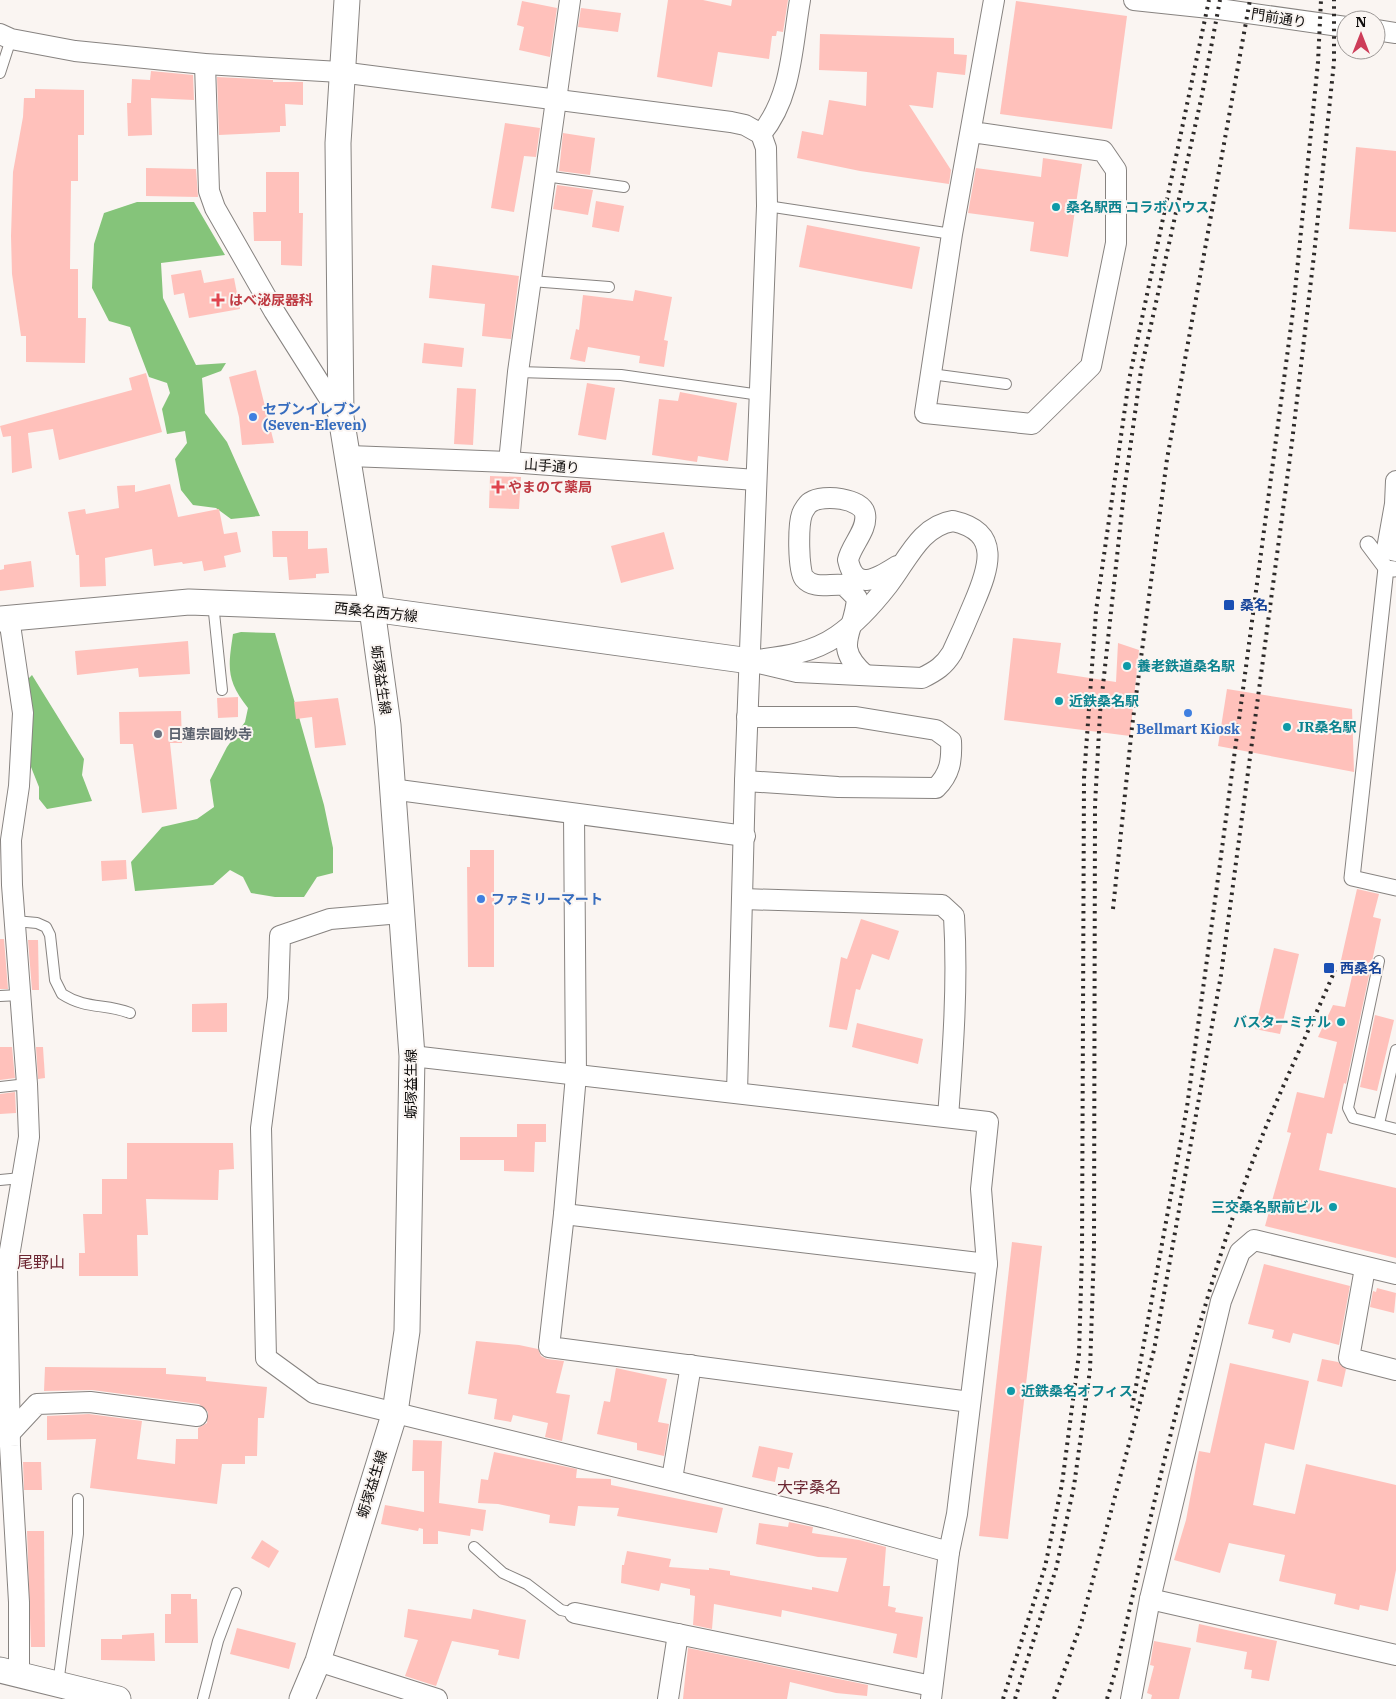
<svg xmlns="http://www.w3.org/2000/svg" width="1396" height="1699" viewBox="0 0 1396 1699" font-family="'IBM Plex Serif','Noto Sans JP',serif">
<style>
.forest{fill:#85c47a}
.building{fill:#ffc1bb}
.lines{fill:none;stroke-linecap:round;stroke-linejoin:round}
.service-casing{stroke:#878380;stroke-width:12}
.pedestrian-casing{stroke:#878380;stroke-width:17}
.minor-casing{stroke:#878380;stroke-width:22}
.tertiary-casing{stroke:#878380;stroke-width:27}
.service{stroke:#fff;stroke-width:10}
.pedestrian{stroke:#fff;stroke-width:15}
.minor{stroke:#fff;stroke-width:20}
.tertiary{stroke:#fff;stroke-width:25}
.rail{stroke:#2d2a29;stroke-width:4;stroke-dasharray:2.5 5;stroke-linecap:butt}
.culture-dot{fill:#0f9aa8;stroke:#faf5f2;stroke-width:2}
.health-dot{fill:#e0444e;stroke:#faf5f2;stroke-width:2}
.shop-dot{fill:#3f7fe0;stroke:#faf5f2;stroke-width:2}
.transit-dot{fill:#1a4fb4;stroke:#faf5f2;stroke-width:2}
.worship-dot{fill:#6b7280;stroke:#faf5f2;stroke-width:2}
.labels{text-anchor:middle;stroke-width:4;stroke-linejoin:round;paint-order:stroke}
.street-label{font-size:14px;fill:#0f0d0c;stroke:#faf5f2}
.culture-label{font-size:14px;font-weight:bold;fill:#0d838f;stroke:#faf5f2;text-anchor:start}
.health-label{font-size:14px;font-weight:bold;fill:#be3a42;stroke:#faf5f2;text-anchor:start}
.shop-label{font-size:14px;font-weight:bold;fill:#366cbe;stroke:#faf5f2;text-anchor:start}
.transit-label{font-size:14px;font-weight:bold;fill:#164399;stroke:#faf5f2;text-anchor:start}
.worship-label{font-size:14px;font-weight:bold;fill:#5b616d;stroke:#faf5f2;text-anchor:start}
.quarter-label{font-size:16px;fill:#6c2632;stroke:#faf5f2}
</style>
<rect width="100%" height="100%" fill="#faf5f2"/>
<!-- forest -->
<g class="forest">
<path d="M137,202h57l31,53 -64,8 2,35 33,67 30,-2 -5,8 -19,7 3,35 22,29 33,74 -29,3 -15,-11 -23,-3 -12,-15 -6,-31 12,-16 -2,-12 -18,3 -5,-25 8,-16 -3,-10 -18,-6 -19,-50 -21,-6 -17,-33 2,-44 10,-31z"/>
<path d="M241,632l34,1 49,172 9,43v25l-16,4 -13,20h-29l-24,-4 -8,-16 -13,-7 -17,15 -78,6 -4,-29 31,-35 35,-8 17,-12 -4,-27 17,-33 18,-25 3,-14c-22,-28 -20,-40 -15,-74z"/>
<path d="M32,675l52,84 -2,16 10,26 -45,8 -8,-10v-12l-8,-20 -4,-24v-63z"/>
</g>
<!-- building -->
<g class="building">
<path d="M668,0h35l28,6 1,-6h56l-5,32 -6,-1 -1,5h-4l-3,23 -51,-7 -6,35 -55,-10z"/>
<path d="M522,1l35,7 -7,49 -31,-7 5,-23 -7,-2z"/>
<path d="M1016,1l111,15 -15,113 -112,-15z"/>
<path d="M581,8l40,5 -3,19 -40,-5z"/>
<path d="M820,34l134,4v16l13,1 -2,20 -28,-3 -4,36 -24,-3 42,65 -2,14 -89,-13 -63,-13 5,-27 21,4 6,-35 37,6 1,-34 -48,-2z"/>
<path d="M151,71l42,4 1,25 -43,-2 1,37 -24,1 -1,-33h4l1,-24 18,1z"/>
<path d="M217,77l56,3v2h30v23l-18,-1 1,22h-6v6l-61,3z"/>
<path d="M35,89l49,1v45h-6v46h-7l-1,88h8v49h8l-1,45 -59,-1v-26h-5l-9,-62 -1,-38 2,-64 10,-55 1,-19h11z"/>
<path d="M505,123l35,5 -4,29 -12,-1 -10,56 -23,-4z"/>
<path d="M563,133l32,5 -5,37 -31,-4z"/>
<path d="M1356,147l40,4v81l-47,-3z"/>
<path d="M1043,158l39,6 -14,93 -38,-6 4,-29 -66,-9 8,-45 65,9z"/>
<path d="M146,168l50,1 2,28 -52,-1z"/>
<path d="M266,172h33v41h4l-1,53 -21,-1v-24h-27l-1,-29h13z"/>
<path d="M557,185l36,5 -5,25 -35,-6z"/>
<path d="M596,201l28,5 -5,26 -27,-5z"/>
<path d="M807,225l113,22 -8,42 -113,-22z"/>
<path d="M432,265l87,11 -8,63 -29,-3 3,-32 -56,-6z"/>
<path d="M201,270l3,13 30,-5 6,31 -51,9 -5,-25 -10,2 -3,-20z"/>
<path d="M635,290l37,7 -8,43 4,1 -4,26 -25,-4 1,-7 -52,-9 -3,15 -15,-3 6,-30 3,1 4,-35 50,6z"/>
<path d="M424,343l40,5 -2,19 -40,-4z"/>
<path d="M256,370l18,73 -32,2 -3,-28 -10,-40z"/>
<path d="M146,373l16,59 -103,28 -6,-31 -25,4 4,35 -20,5 -1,-37 -8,1 -3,-11 132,-36 -3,-12z"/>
<path d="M587,383l28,5 -9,52 -28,-5z"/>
<path d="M457,388l19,1 -3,56 -19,-1z"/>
<path d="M680,392l57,11 -9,58 -30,-5 -1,6 -45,-7 7,-56 19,2z"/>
<path d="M490,476l31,1 -2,32 -30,-1z"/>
<path d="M170,484l8,33 41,-8 5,25 13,-2 4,20 -17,4 2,11 -22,4 -2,-10 -19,3 -1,-2 -28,4 -2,-17 -47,9 1,28 -26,1 -1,-32h-3l-8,-43 17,-3 1,5 33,-6 -2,-22 18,-1v7z"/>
<path d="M272,531h36v18l19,-1 2,25 -13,1v4l-27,2 -2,-23h-14z"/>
<path d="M664,532l10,37 -53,14 -10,-37z"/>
<path d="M31,561l3,26 -34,4v-21l4,-1v-4z"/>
<path d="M1013,638l48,5 -4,30 59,9 2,-39 21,7 -9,86 -126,-16z"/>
<path d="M188,641l2,33 -51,3 -1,-9 -61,7 -2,-24z"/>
<path d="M1227,689l125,20 2,63 -136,-26z"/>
<path d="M238,697v20l-20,1 -1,-20z"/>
<path d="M338,698l8,47 -31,3 -3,-31 -16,2 -2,-17z"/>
<path d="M181,711l1,32h-12l7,66 -35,4 -9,-69h-13l-1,-32z"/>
<path d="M470,850h24v117h-26l-1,-100h3z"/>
<path d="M126,860l1,19 -25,2 -1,-20z"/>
<path d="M1357,889l22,5 -6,23 8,2 -35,165 -2,-1 -12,51 -5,-1 -8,37 77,18v70l-131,-32 26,-93 -4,-1 10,-40 27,6 13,-56 -19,-5 15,-32 12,2 8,-35 -14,-3z"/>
<path d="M861,919l38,12 -10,29 -17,-6 -12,36 -4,-1 -9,41 -18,-3 12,-70 6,2z"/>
<path d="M0,939h4l4,50h-8z"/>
<path d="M28,940h10l1,50h-7z"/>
<path d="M1274,948l25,6 -19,80 -25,-5z"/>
<path d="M227,1003v29h-35v-28z"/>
<path d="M1375,1015l19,5 -17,71 -17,-4z"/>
<path d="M857,1023l66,16 -5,25 -66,-17z"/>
<path d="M0,1047h12l3,31 -15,2z"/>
<path d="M36,1047h7l2,31 -7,1z"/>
<path d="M15,1092l1,21 -16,1v-20z"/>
<path d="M517,1124h29v18h-11l-1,30 -30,-1v-11h-44v-23h57z"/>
<path d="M127,1143h106l1,26 -15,1 -1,30 -72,-1 2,36h-11l1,41h-59v-23h6l-2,-39h19v-35h25z"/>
<path d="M1012,1242l30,4 -34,293 -29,-3z"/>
<path d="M1264,1264l86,22 -11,59 -46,-12 -3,10 -18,-5 2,-8 -26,-6z"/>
<path d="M1377,1288l19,5 -2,20 -24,-6 3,-16 3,1z"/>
<path d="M476,1341l43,4 19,4 3,7 6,3 17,2 -8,32 14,2 -8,46 -17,-4 3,-14 -35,-8 -2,7 -17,-3 3,-20 -29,-5z"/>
<path d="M1322,1359l16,3 8,7 -4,18 -25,-6z"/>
<path d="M1230,1363l79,18 -15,69 -29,-7 -12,62 42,9 11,-50 90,21v85l-8,41 -28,-6 -1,5 -25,-6 2,-10 -57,-13 6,-26 -56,-12 -9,30 -46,-13 12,-40 13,-69 11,2z"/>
<path d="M45,1367l121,1v6l40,3v4l61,6 -3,31h-6l-1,38h-12v8h-23l-5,40 -127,-16 6,-49 -49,1v-24l42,-2 53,7 -5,38 38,5 1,-25h22v-11l9,-5 1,-11 -9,-8 -107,-14 -48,1z"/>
<path d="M616,1368l51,11 -9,43 11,2 -5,32 -27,-6v-7l-40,-9 7,-33 6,1z"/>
<path d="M413,1440l29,1 -3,62 47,7 -3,21 -12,-2 -1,7 -32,-5v13h-15v-15l-4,-1 -1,3 -37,-7 4,-19 39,7v-41h-12z"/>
<path d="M759,1446l34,7 -4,16 -11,-2 -3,15 -23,-5z"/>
<path d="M494,1452l83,17 -1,9 35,1v6l112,23 -6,25 -100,-17 2,-8 -41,-2 -3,20 -26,-3 1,-8 -52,-11 -20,-1 3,-24 7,1z"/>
<path d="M23,1462h18l1,28h-18z"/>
<path d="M789,1522l24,5 -1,6 47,7 27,7 -3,39h7l-2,20 8,2 -1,4 28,5 -6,41 -24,-5 4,-19 -115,-24 -1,7 -67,-13 -2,25 -19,-4 2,-29 -5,-1v-6l-29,-6 -2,8 -38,-8 1,-18h2l3,-14 44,8 -2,8 40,3v-2l21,3v4l82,15v-3l26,5 9,-34 -29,-1 -62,-13 3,-21 29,4z"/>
<path d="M27,1531h17l1,116h-14z"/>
<path d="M262,1540l17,11 -10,17 -18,-10z"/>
<path d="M171,1594h20v5h6l1,44h-33v-29h6z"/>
<path d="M408,1609l63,10 2,-10 53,11 -7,39 -21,-4 1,-5 -47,-9 -16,45 -31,-10 13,-36 -14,-3z"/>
<path d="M1199,1624l78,17 -8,40 -18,-3 1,-8 -8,-1 3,-17 -51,-10z"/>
<path d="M237,1628l59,15 -7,26 -59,-15z"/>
<path d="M154,1633l1,28 -54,-1v-21h21v-4z"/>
<path d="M1154,1641l37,7 -12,51h-28l1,-4 -5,-2 7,-27 -4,-1z"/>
<path d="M688,1648l180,37 -1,11 -31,-3 -46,-11 -3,17h-104z"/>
</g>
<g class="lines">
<defs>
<g id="service">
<path d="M0,73l11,-34"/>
<path d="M545,176l79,11"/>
<path d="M767,206l185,28"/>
<path d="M531,281l78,6"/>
<path d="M518,372l103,3 139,20"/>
<path d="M931,374l75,10"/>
<path d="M213,603l9,87"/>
<path d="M15,921l22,2 9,4 4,8 5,45 7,14c25,16 43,9 68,19"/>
<path d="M1379,961l-31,147 5,10 43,11"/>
<path d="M0,996l20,-1"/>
<path d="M0,1087l27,-3"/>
<path d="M1379,1124l17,-74"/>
<path d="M0,1180l21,-2"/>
<path d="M474,1547l29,26 24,11 34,26 14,3"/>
<path d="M58,1684l20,-150v-35"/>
<path d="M203,1699l15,-58 18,-48"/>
</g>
<g id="pedestrian">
<path d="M1368,544l18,24 8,1"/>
<path d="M1386,568l-34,310 44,10"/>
</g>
<g id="minor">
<path d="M1134,0l85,9 127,18"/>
<path d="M1376,30l20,3"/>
<path d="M0,34l11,5 64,12 130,13 135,8 391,50 14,3 16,9 5,14 1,58 -22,575 -8,312"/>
<path d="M205,64l4,127 6,17 59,103 67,106"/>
<path d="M972,132l131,19 13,19v73l-25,123 -59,58 -107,-11 27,-179 42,-234"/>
<path d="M761,134c31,-37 31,-88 39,-134"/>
<path d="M349,456l160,6 247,18"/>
<path d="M509,462l9,-90 52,-372"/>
<path d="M1396,481l-1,23 -8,45 9,2"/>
<path d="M953,521c49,11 36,47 21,82 -7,17 -14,33 -22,50 -8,13 -16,18 -30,25l-125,-6 -47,-11c31,-4 61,-7 87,-25 19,-13 37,-33 51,-51 19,-24 32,-59 65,-64z"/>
<path d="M9,618l14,95 -4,73 -8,54 1,45 15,199 2,53 -22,131 3,178 9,156v73"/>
<path d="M865,675c-34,-30 -10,-42 -8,-77l-13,-13c-13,-2 -30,5 -40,-7 -6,-8 -6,-53 -2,-64 1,-3 6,-11 9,-12 12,-8 51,-4 54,12 3,16 -14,31 -17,46 7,33 30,18 49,6"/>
<path d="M745,781l93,6 98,1c14,-14 16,-27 15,-47l-15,-11 -80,-13h-109"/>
<path d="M391,789l354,47"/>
<path d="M574,814l2,261 -12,139 -15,133 421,55"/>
<path d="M743,899l199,6 12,11c4,68 -1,134 -6,201"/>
<path d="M401,913l-71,6 -50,17 -2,62 -17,130 5,230 48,35 512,125 123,34"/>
<path d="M412,1056l576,66 -7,67 6,75 -30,250 -8,38 -18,147"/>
<path d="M564,1214l423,50"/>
<path d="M1365,1268l-16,90 47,12"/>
<path d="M10,1433l27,-29 53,-2 107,14"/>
<path d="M672,1479l19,-114"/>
<path d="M1150,1599l246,56"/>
<path d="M575,1613l357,73"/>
<path d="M318,1661l119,38"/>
<path d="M668,1699l10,-65"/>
<path d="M1131,1699l19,-100 71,-298 19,-49 14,-12 142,34"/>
</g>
<g id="tertiary">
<path d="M0,619l189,-17 183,7 378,52"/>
<path d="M0,1670l118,29"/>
<path d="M302,1699l16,-38 77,-249 12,-81 5,-275 -24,-331 -16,-116 -31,-192 -3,-274 9,-143"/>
</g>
</defs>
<!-- service casing -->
<use href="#service" class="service-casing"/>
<!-- pedestrian casing -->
<use href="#pedestrian" class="pedestrian-casing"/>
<!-- minor casing -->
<use href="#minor" class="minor-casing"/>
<!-- tertiary casing -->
<use href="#tertiary" class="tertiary-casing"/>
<!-- service -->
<use href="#service" class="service"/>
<!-- pedestrian -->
<use href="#pedestrian" class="pedestrian"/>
<!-- minor -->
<use href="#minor" class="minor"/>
<!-- tertiary -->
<use href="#tertiary" class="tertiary"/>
<!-- rail -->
<g class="rail">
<path d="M1113,909l19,-182 35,-268 83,-459"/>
<path d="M1132,1408l55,-301 32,-236 74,-560 25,-249 3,-62"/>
<path d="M1003,1699l42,-132 17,-83 17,-130 3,-101 2,-475 12,-167 33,-231 80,-380"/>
<path d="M1015,1699l41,-130 18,-83 16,-116 4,-122 1,-443 5,-92 24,-221 17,-122 61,-275 18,-95"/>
<path d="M1054,1699l27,-75 73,-274 67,-375 71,-533 22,-187 20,-193v-62"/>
<path d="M1107,1699l9,-30c40,-175 78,-354 142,-522 23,-60 52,-118 77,-177"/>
</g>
</g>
<!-- markers -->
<g class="culture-dot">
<circle cx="1056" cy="207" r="5"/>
<circle cx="1127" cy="666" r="5"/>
<circle cx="1059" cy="701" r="5"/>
<circle cx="1287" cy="727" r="5"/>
<circle cx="1341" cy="1022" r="5"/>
<circle cx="1333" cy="1207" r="5"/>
<circle cx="1011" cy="1391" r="5"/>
</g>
<g class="health-dot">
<path d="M215.5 292.5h5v5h5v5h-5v5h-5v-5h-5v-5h5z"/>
<path d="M495.5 479.5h5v5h5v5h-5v5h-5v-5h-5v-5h5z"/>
</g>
<g class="shop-dot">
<circle cx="253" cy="417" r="5"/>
<circle cx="1188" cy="713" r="5"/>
<circle cx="481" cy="899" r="5"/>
</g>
<g class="transit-dot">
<rect x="1223" y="599" width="12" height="12" rx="2.5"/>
<rect x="1323" y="962" width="12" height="12" rx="2.5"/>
</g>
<circle class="worship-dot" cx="158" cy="734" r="5"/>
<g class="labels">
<!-- street labels -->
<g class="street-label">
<text transform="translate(1279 18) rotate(9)" y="5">門前通り</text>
<text transform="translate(552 466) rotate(4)" y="5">山手通り</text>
<text transform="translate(376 612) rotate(6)" y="5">西桑名西方線</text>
<text transform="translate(381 680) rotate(82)" y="5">蛎塚益生線</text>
<text transform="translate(411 1084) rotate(-90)" y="5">蛎塚益生線</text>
<text transform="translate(372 1484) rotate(-73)" y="5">蛎塚益生線</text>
</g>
<!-- culture labels -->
<g class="culture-label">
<text x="1066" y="212">桑名駅西 コラボハウス</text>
<text x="1137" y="671">養老鉄道桑名駅</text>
<text x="1069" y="706">近鉄桑名駅</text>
<text x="1297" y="732">JR桑名駅</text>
<text x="1331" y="1027" text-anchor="end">バスターミナル</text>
<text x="1323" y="1212" text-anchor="end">三交桑名駅前ビル</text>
<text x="1021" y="1396">近鉄桑名オフィス</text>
</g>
<!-- health labels -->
<g class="health-label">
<text x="229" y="305">はべ泌尿器科</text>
<text x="508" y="492">やまのて薬局</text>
</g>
<!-- shop labels -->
<g class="shop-label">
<text x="263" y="414">セブンイレブン<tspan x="263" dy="16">(Seven-Eleven)</tspan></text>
<text x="1188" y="734" text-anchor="middle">Bellmart Kiosk</text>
<text x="491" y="904">ファミリーマート</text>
</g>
<!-- transit labels -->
<g class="transit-label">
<text x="1240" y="610">桑名</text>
<text x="1340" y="973">西桑名</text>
</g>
<!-- worship labels -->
<g class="worship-label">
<text x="168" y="739">日蓮宗圓妙寺</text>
</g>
<!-- quarter labels -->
<g class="quarter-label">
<text x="41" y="1268">尾野山</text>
<text x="809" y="1493">大字桑名</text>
</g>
</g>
<!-- north arrow -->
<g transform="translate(1361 35)"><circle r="24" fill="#faf5f2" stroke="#9c9896"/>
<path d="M0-4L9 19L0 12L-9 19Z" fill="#cd3d59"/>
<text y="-8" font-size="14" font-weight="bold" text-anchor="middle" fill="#0f0d0c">N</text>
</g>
</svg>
